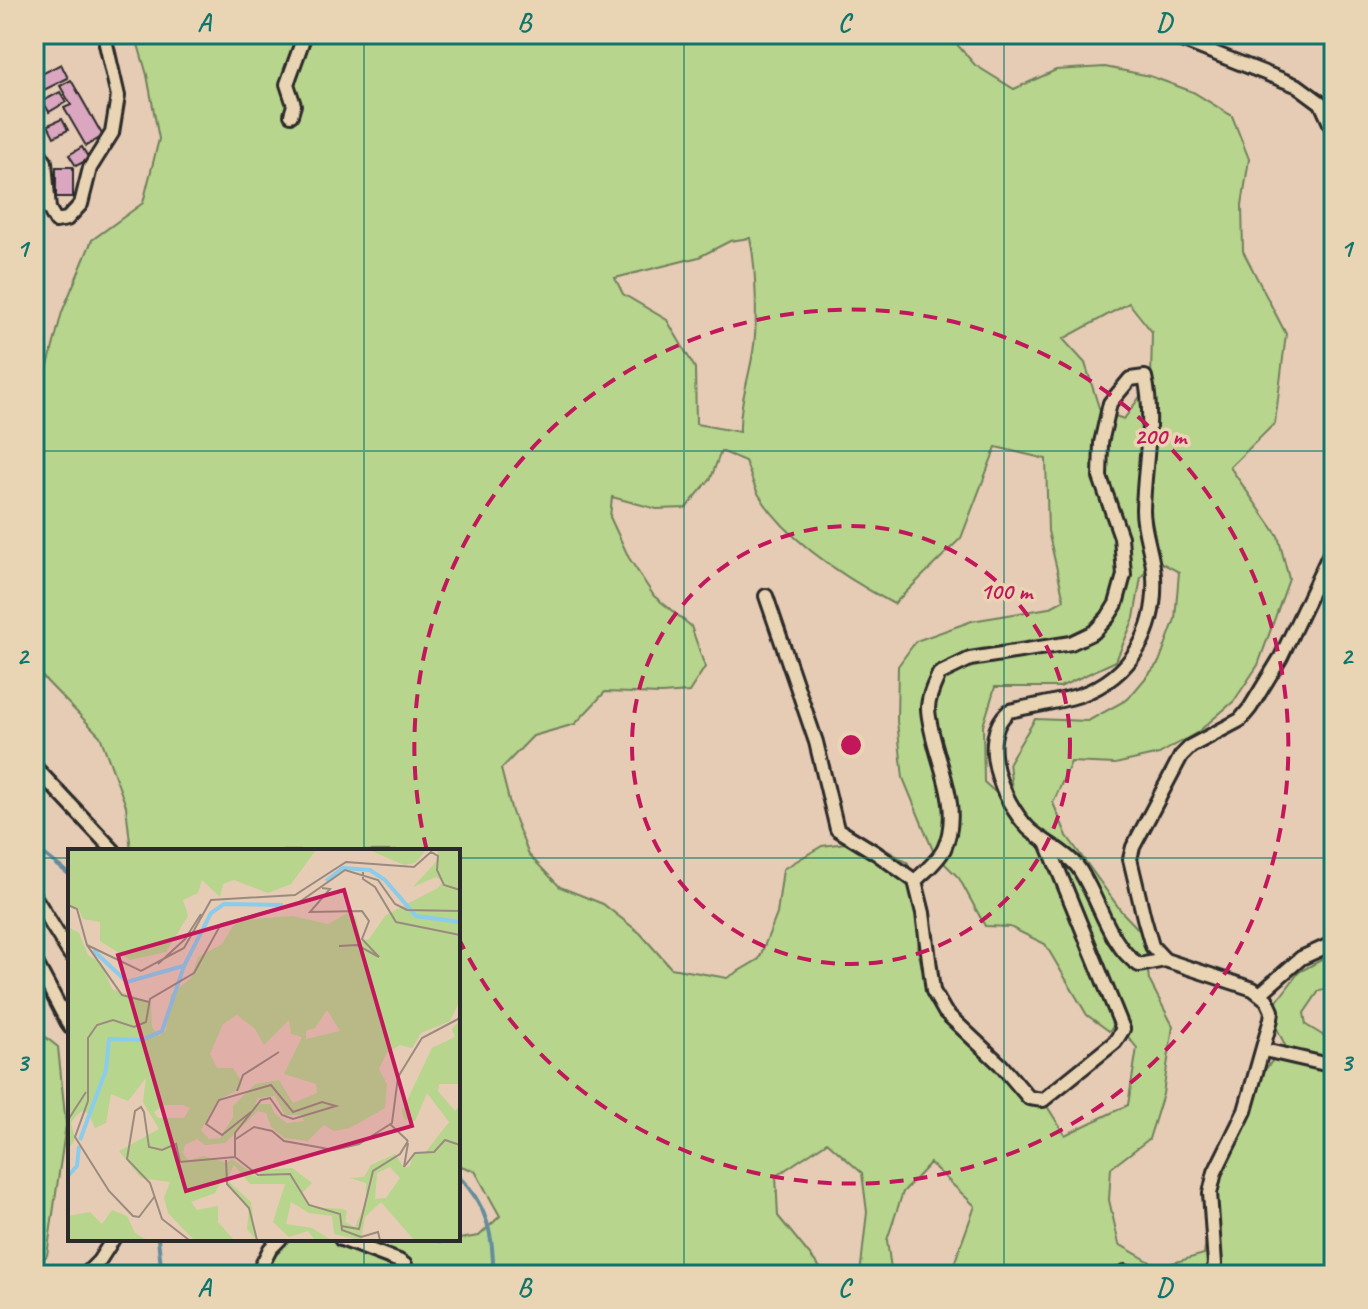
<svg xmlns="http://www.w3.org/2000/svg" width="1368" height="1309" viewBox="0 0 1368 1309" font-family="Caveat,sans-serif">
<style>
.green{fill:#b7d58d;stroke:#71805c;stroke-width:2;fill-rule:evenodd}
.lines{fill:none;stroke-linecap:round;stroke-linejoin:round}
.stream{stroke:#648c9e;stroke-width:4}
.building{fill:#dba6bf;stroke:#2b2b2b;stroke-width:2}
.street-casing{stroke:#2b2b2b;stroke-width:18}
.street{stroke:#e9d4b3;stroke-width:12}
.grid{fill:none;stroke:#0f766e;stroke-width:2;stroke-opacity:0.55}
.ring{fill:none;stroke:#c2185b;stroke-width:4;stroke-dasharray:14 10}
.inset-river{fill:none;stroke:#8acceb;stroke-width:4}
.inset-road{fill:none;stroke:#9b8b7e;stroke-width:2}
.view{fill:#c2185b;fill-opacity:0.15;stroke:#c2185b;stroke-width:4}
.inset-edge{fill:none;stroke:#2b2b2b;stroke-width:4}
.centre{fill:#c2185b;stroke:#e9d4b3;stroke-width:4}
.ring-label{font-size:24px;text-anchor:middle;font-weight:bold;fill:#c2185b;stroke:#e9d4b3;stroke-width:7;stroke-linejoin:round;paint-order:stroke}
.neatline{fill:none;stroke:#0f766e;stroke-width:3}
.grid-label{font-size:26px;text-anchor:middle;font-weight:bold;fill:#0f766e}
</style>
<rect width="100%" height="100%" fill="#e6cbb5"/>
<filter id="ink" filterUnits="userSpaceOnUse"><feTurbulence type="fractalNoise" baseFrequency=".0125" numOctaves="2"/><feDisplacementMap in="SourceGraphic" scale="16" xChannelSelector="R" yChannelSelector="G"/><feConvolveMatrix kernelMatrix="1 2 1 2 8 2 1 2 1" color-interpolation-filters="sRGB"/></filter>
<g filter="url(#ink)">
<!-- green -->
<g class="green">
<path d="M135,34h813l27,31 39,24 42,-19 49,-3 45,9 43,16 39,24 17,43 -7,46 1,46 43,83 -11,89 -45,44 48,69 11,43 -31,86 -24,36 -36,31 -39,22 -44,10 -44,-2 -18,41 14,33 55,76 22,23 5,45 24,46 -10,68 -14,45 -38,29 -2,32 10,44 40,23 45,-13 7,-45v-47l45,-81 29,-36 -16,-33 30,-40 35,-19v35l-15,3 -15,22 2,12 28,17v233h-384l25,-69 -45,-43 -27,29 -16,48 4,29 -3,6h-28l7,-63 -5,-39 -35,-31 -51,34 2,40 48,59h-567l31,-36h140l9,3 40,-6 21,-20 -25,-45 -17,-6v-314h-327l-5,-45 -26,-70 -66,-68v-219l8,-60 20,-77 30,-72 51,-37 16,-64 -12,-64zM750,238c6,27 8,86 3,114 -4,27 -14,52 -13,80l-44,-8 -1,-56 -28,-48 -44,-26 -8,-16 84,-21 31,-16zM1129,303l23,29 -1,49 -27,38 -24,-8 -15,-48 -22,-24zM996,447l50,12 2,72 16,69 -15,8 -77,13 -56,20 -18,25 -1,55 6,57 31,75 25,25 26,48 25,1 35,17 42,71 22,16 8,-8 20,25 -9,57 -63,30 -20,-32 -28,-20 -88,-86 -11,-46 3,-45 -13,-43 -38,-23 -48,6 -39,23 -6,45 -18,45 -32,19 -56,-10 -31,-35 -37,-29 -43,-17 -31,-32 -17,-43 -11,-43 32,-33 42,-12 30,-32 56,2 28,-2 16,-25 -14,-41 -37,-30 -25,-38 -19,-41 2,-20 45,12 29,-1 25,-30 10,-27 24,10c5,11 8,24 14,34 29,47 88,84 135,109l67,-66zM1156,560l23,12 -4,47 -16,43 -31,37 -40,22 -53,-2 -26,43 5,47 -30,-27 -1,-56 12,-39h65l56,-26 18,-43 7,-41z"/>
<path d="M34,1028l24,19 8,78 -19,130 -13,16z"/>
</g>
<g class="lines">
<!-- stream -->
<g class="stream">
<path d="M34,846l36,29"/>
<path d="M458,1176c29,28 36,60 35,99"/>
<path d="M158,1239l4,36"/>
</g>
</g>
<!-- building -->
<g class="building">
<path d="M34,59l8,15 19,-10 7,14 -30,15 -4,-7z"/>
<path d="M71,80l32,56 -17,10 -22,-38 7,-3 -11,-19z"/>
<path d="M60,92l6,10 -17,10 -6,-11z"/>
<path d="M62,119l6,11 -14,7 -6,-12z"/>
<path d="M82,147l7,12 -13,7 -7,-11z"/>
<rect x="56" y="167" width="17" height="30"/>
</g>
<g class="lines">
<defs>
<g id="street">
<path d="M1166,34l132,52 23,17 13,29"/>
<path d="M291,115l3,-10 -7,-21 18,-50"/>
<path d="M34,145l11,17 4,47 7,12 11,-2 14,-15 9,-36 22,-35 6,-37 -12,-52 1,-10"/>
<path d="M766,596l50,146 21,87 39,24 39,28 8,32 10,78 12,21 56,53 28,33 14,2 72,-58 8,-13 -75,-184"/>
<path d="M34,766l80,85"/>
<path d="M915,881c9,-9 23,-20 29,-32 21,-46 -13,-94 -16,-140 0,-12 6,-24 11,-35l31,-15 101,-16 23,-11 14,-15 8,-13 8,-29 -3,-38 -21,-60 1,-34 9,-40 20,-24 15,-2c10,43 -1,88 -2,133 0,22 10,44 11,66 3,53 -21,100 -74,119 -22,7 -48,11 -71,16 -33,28 -6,91 19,117 14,14 36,22 49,38 22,30 30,78 62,99l26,-5 88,29 14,11 5,11 -1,8 -26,92 -30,61 -5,21 5,71 -3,11"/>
<path d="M34,896l36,58"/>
<path d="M34,959l36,68"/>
<path d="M1165,960l-13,-14 -8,-28 -14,-59 3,-12 48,-91 10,-10 49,-26 10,-12 31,-51 53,-112"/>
<path d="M1261,993l40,-35 33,-15"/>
<path d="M1264,1050l70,16"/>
<path d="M341,1239l58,22 6,4 1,10"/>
<path d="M85,1275l14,-14 14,-22"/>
<path d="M257,1275l13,-26 10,-10"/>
<path d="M1119,1275l6,-3 10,3"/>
</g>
</defs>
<!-- street casing -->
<use href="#street" class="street-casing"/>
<!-- street -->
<use href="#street" class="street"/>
</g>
</g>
<!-- grid -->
<path class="grid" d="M364,34v817M684,34v1241M1004,34v1241M34,451h1300M34,858h36M458,858h876M364,1239v36"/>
<!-- distance rings -->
<g class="ring">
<circle cx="851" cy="745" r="219"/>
<path d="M427 851A437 437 0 1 1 458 937"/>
</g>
<!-- overview -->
<g transform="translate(68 849)">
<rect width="392" height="392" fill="#e6cbb5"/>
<path d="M0,1h248l-25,34 -23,9 -34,-13 -11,4 -3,13 -18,-17 -4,13 -15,7 5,16 -22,36 -36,8 -30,-19v-19l-17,-3 -5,-11 -10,-3zM301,1h57l-11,13 -11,2zM370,1h22v150l-10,21 -29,12 -9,15 -12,-3 -14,9 -7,15 8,15 -2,24 -35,20 -16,3 -10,-6 -16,16 -24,-3 -13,-11 -5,-14 -8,-2 -33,32 -20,2 -8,-6 -12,6 -2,8 5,7 16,-4 23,7 5,-4 25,18 5,-7 30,-2 20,15 -10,10 10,14 30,2 5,2 -2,11 10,5 11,-25v-19l-16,-5 14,-1 7,-12 24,-11 9,14 6,-2 4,-14 11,1 24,-31 -22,-29 -12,28 -11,-2 -2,-8 30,-63 23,-11 -3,-8 8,-9v64h-21l-1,7 17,20 5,-6v135h-46l-33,-38 -16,15 -4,23 -27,-6 -2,-18 -23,-3 -18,-11 -5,22 26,4 19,12h-16l-7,-9 -19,6 -16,-15 12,-38h-35l-16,-19 -7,15 24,22 5,38 -9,-11 2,-19 -26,-32 -8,15 -24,9 6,8 21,-4v16l16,18h-40l-26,-27 -4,-15 6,-16 -29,-4 -22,-27 40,-22 -16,-27 3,-24 -18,23 -17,-7 -5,29 -11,5 -6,-14 -7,-3 -6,5 -5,7 4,16 -7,11v-223l11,6 9,22 13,8 11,26 39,13 1,25 7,9 7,-6 5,-36 20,-16 7,-21 24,-13 11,-18 9,-6 51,-4 35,8 21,-12 7,5 5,24 8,-2 17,-24 52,-27 5,-7 -7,-4 -23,10 23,-25zM259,161l13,21 -34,8v-8l9,-3zM169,166l18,14 9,16 25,-25 2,14 11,3 -18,37 32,10 1,9 -24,10 -14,-23 -24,4 -22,22v11l-13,21 -11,1 -8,-9 17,-30 22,-11 2,-7 -9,-14h-16l-7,-14 13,-30zM207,247l10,19h16l3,6 -17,2 -13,-10 -3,-9h-16l3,-6zM96,256h19l7,3 -6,10h-26l-4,-6zM322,318l10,11 -14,20 -11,1 2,-26zM44,361l15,6 8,17 12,7h-79v-24l22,-4 12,12z" fill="#b7d58d" fill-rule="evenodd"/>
<path class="inset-river" d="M258,32l17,-13 27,2 15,10 31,36 44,6M25,101l34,32 56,-16M12,291l26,-70 3,-31 33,1 20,-9 22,-65 27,-53 13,-9 59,1M0,327l9,-10 2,-20"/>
<path class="inset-road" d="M295,23v7l12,8 21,35 64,13M254,39l8,1 -20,23 52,-1 7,10 -7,18 17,18 -22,-12 -18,1M0,56l9,4 10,36 35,50 27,7M19,96l54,26 43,-23 27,-48 84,-5 51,-33 68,5 17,-15 7,4 -1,14 7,15 16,5M90,115l27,-25 16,-25M169,242l6,-16 36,-23M0,271l18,-28M322,275l18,17M168,290l18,-12 18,4 12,10 50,9 25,-6 33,-21 6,-46 24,-39 38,-20M340,294l-4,24 11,-14 19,-1 11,-12 15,5M167,308v-24l26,-33 9,-2 12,17 11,4 43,-13 -14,-4 -29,10 -22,-27 -52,15 -13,24 16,11 29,-23M167,308l23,18 32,-1 19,31 31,9 2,16 19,7 17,-5 2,8M158,311l1,24 22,24 8,32M87,347l-16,21 -6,-1 -24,-25 -34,-54 13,-36v-63l9,-13 16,-5 21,7 12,-5 4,-23 44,-26 27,-49 77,-21 47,-33 33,10 17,24 12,6 53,1M273,377l18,3 14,-58 27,-17 8,-13M121,391l-27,-21 -12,-36 -23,-24 8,-48 6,-4 3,5 5,35 13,3 14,-6 4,18 55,-5"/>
<path class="view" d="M276,41l68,236 -226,65 -68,-236z"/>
<rect width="392" height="392" class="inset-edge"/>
</g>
<circle cx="851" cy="745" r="12" class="centre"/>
<g class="ring-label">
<text x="1160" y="444">200 m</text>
<text x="1006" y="599">100 m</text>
</g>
<!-- margin -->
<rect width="1368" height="1309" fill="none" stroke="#e9d4b3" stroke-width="88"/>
<rect x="44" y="44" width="1280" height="1221" class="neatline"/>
<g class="grid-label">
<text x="204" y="31">A</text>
<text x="524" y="31">B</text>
<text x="844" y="31">C</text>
<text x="1164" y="31">D</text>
<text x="22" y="257">1</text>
<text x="1346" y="257">1</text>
<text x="22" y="664">2</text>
<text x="1346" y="664">2</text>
<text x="22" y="1071">3</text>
<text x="1346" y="1071">3</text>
<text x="204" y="1296">A</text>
<text x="524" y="1296">B</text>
<text x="844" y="1296">C</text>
<text x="1164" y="1296">D</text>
</g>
</svg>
